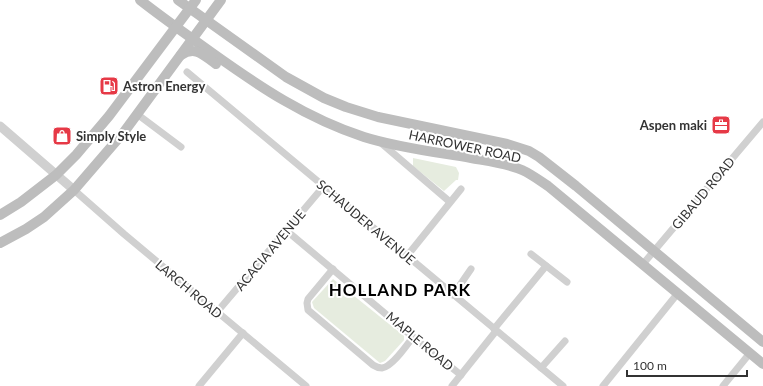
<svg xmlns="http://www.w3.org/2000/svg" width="763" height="386" viewBox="0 0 763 386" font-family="Lato,sans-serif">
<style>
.green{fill:#e6ecdf}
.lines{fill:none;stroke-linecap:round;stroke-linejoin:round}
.minor{stroke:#d0d0d0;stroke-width:7}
.tertiary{stroke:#d0d0d0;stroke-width:9}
.secondary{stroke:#bdbdbd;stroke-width:10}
.labels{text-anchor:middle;stroke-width:4;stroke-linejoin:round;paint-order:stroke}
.poi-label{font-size:13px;font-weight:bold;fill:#333;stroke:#fff;text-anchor:start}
.street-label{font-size:13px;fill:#333;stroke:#fff}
.district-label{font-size:17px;font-weight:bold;letter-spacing:1px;fill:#000;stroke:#fff}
</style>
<rect width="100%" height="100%" fill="#fff"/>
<!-- green -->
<g class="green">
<path d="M413,158l43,9 3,6 -1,7h-2l-12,11 -31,-25z"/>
<path d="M333,279l71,57v4l-19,21 -5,2 -66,-55 -2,-6z"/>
</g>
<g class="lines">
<!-- minor -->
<g class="minor">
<path d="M187,72l376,314"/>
<path d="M137,114l44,33"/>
<path d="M380,142l70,60"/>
<path d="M74,190l50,44 182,152"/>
<path d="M287,231l126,106 48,38"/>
<path d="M531,254l36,28"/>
<path d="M407,256l54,-67"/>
<path d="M643,264l120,-142"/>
<path d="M333,269l-25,30 -1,4 1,7 65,55c3,2 6,3 9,3 10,-1 25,-23 31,-31"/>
<path d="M453,295l18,-26"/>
<path d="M217,312l106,-125"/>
<path d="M494,329l52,-63"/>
<path d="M541,368l24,-27"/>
<path d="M199,386l44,-53"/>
<path d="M452,386l44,-55"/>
<path d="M603,386l75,-93"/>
<path d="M723,386l27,-33"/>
</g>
<!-- tertiary -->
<path class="tertiary" d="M0,126l74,64"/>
<!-- secondary -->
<g class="secondary">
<path d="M140,0c23,18 47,35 71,52 49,35 95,66 153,85 35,11 72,15 107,21 17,3 35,5 51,12 9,4 17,10 26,16l215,178"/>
<path d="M178,0l108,77 38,21 22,9 32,10 129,27 22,7 10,6 37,29 187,156"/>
<path d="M181,55c15,-10 23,1 35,9"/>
<path d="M0,215l21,-13 35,-27 20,-20 33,-39 87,-116"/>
<path d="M0,243l26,-14 18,-12 30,-27 50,-58 97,-132"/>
</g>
</g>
<!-- icons -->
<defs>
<symbol id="fuel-square" viewBox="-11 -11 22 22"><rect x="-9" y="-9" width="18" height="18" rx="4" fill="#e63946" stroke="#fff"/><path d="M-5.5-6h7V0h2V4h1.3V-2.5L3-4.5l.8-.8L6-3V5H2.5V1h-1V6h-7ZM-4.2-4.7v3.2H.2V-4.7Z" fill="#fff"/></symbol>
<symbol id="office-square" viewBox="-11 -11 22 22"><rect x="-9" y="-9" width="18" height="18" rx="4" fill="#e63946" stroke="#fff"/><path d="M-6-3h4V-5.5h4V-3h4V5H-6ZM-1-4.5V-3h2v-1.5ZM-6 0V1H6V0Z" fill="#fff"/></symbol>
<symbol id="shop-square" viewBox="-11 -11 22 22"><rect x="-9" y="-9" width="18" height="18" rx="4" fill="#e63946" stroke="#fff"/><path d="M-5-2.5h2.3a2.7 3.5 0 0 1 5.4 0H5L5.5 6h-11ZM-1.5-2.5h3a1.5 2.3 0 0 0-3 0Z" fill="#fff"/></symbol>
</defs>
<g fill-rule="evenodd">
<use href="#fuel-square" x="98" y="75" width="22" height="22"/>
<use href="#office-square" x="710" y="114" width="22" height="22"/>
<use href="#shop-square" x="51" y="125" width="22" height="22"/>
</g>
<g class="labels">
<!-- poi labels -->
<g class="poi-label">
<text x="123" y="91">Astron Energy</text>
<text x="707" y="130" text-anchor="end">Aspen maki</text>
<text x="76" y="141">Simply Style</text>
</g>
<!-- street labels -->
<g class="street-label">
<text transform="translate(465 146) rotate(12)" y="5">HARROWER ROAD</text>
<text transform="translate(703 193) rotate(-50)" y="5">GIBAUD ROAD</text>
<text transform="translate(366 222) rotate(40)" y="5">SCHAUDER AVENUE</text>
<text transform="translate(270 250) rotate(-50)" y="5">ACACIA AVENUE</text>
<text transform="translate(189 289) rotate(40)" y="5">LARCH ROAD</text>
<text transform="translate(420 341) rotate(40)" y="5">MAPLE ROAD</text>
</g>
<!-- district labels -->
<g class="district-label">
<text x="400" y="296">HOLLAND PARK</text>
</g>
</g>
<!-- scale -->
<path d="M627 370v6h120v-6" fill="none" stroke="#333333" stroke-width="2"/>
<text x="633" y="370" font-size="12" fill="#333333" stroke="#ffffff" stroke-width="3" paint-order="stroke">100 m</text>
</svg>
